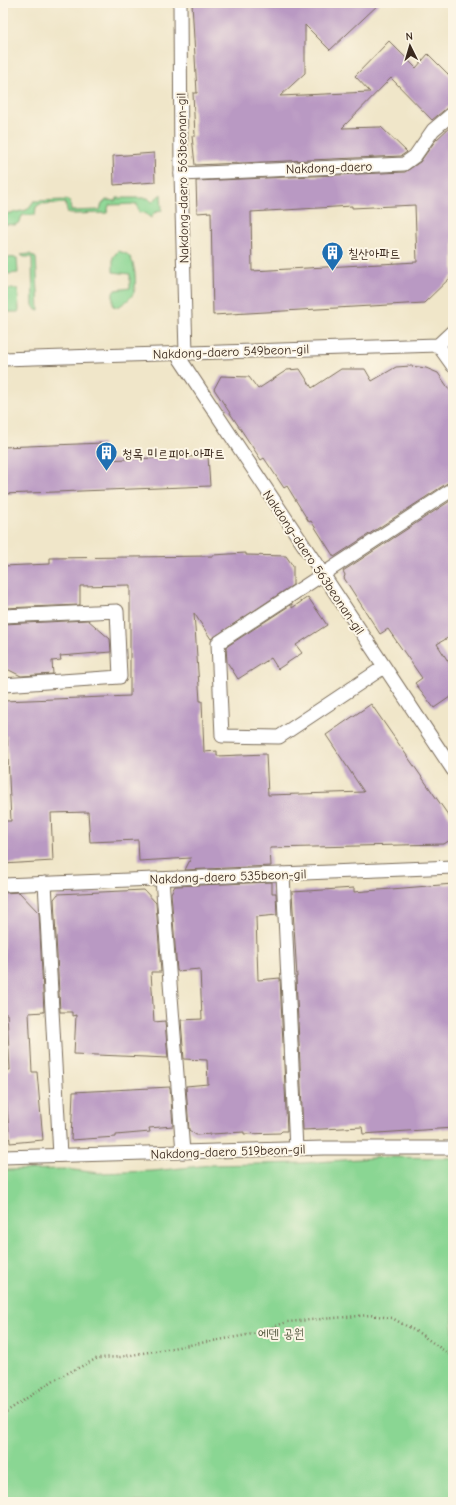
<svg xmlns="http://www.w3.org/2000/svg" width="456" height="1505" viewBox="0 0 456 1505" font-family="'Comic Neue','Poor Story',sans-serif">
<style>
.green{fill:#8ad693;stroke:#628058}
.building{fill:#b999c3;fill-rule:evenodd}
.lines{fill:none;stroke-linecap:round;stroke-linejoin:round}
.service-casing{stroke:#7a6c5a;stroke-width:15}
.path{stroke:#7a6c5a;stroke-width:2.5;stroke-dasharray:1 3;stroke-linecap:butt}
.service{stroke:#fff;stroke-width:13}
.labels{text-anchor:middle;stroke-width:4;stroke-linejoin:round;paint-order:stroke}
.street-label{font-size:13px;fill:#3b2a1e;stroke:#fcf5e5}
.poi-label{font-size:13px;fill:#3b2a1e;stroke:#fcf5e5;text-anchor:start}
.park-label{font-size:13px;fill:#4f553b;stroke:#fcf5e5}
</style>
<rect width="100%" height="100%" fill="#fcf5e5"/>
<filter id="ink" filterUnits="userSpaceOnUse"><feTurbulence type="fractalNoise" baseFrequency=".025" numOctaves="2"/><feDisplacementMap in="SourceGraphic" scale="8" xChannelSelector="R" yChannelSelector="G"/><feConvolveMatrix kernelMatrix="1 2 1 2 8 2 1 2 1" color-interpolation-filters="sRGB"/></filter>
<filter id="wash" filterUnits="userSpaceOnUse"><feTurbulence type="fractalNoise" baseFrequency=".012" numOctaves="4" result="noise"/><feDisplacementMap in="SourceGraphic" scale="16" xChannelSelector="R" yChannelSelector="G"/><feGaussianBlur stdDeviation="0.9" result="paint"/><feColorMatrix in="noise" values="0 0 0 0 0 0 0 0 0 0 0 0 0 0 0 0 0 1.4 0 .05"/><feComposite in="paint" operator="in"/></filter>
<g filter="url(#wash)">
<rect width="100%" height="100%" fill="#f0e6c9"/>
<!-- green -->
<g class="green">
<path d="M161,194l1,16 -8,3 -3,5 -6,-5 -6,-1 -2,-8 -28,1 -2,8 -34,1 -5,-1 -3,-10 -25,1 -4,3 -1,8h-12l-2,3 -1,4 -5,3 -12,-1v-9l2,-1 22,-4 7,-9 34,-1 2,3 1,8 29,-1 2,-6 4,-4 9,1 2,-3h31l4,4z"/>
<path d="M118,251c3,1 9,2 11,5 6,5 8,29 5,36 -3,7 -10,11 -16,15l-5,-1v-13l2,-3 15,-2v-14l-17,-2v-15z"/>
<path d="M30,254l6,4 3,52h-3l-3,-5 -1,-46 -1,-2h-7l-3,-2z"/>
<path d="M3,257l14,1 1,15 -11,1 -3,3 1,12h13l1,21 -1,2h-13l-2,-2z"/>
<path d="M386,1157l67,1v344h-450v-332l62,-1 34,4 54,-2 57,-6 93,-2z"/>
</g>
<g id="blocks">
<!-- building -->
<g class="building">
<path d="M192,3h188l-50,47 -25,-25v48l-25,23 90,-4 -15,-16 34,-35 27,27 12,-14 25,25v26l-5,2 -16,13 -41,-42 -49,50 39,-1 26,25 -6,4 -206,9 -3,-29h3l-2,-43h4z"/>
<path d="M453,124v151l-29,28 -211,12 -2,-103 -14,1 -1,-32 209,-9 15,-10 15,-21zM415,205l2,57 -165,9 -1,-59 101,-6v2z"/>
<path d="M154,153l1,29 -41,3 -1,-29z"/>
<path d="M411,366l15,2 12,5 15,22v86l-4,1 -115,75 -23,-36 -2,1 -22,-36 -3,2 -20,-30 -3,2 -47,-71 7,-13 28,1 9,12 29,-19 13,-1 12,19 29,-19h24l7,12 24,-14z"/>
<path d="M103,443v17l105,-4 2,30 -207,8v-47z"/>
<path d="M453,499v136l-16,9 16,25v26l-19,13 -19,-25 7,-5 -34,-49 -8,5 -36,-56 1,-3 -2,-4z"/>
<path d="M246,553v2l40,1 7,10v19l-82,54 -17,-26 6,88h2l2,51 13,-1v5l49,-2 2,41 96,-3 -38,-57 45,-31 82,118v16l-9,6 -174,4 1,18 -86,4 6,-12 -52,3 -1,-21 -48,2 -2,-30 -37,1 2,48 -50,3v-43h8l-4,-85h-3l-1,-35 127,-5v-111l-50,1v19l-77,3v-42l47,-2v-6l163,-2v-1z"/>
<path d="M308,597l19,28 -31,20 6,8 -24,16 -7,-11 -33,21 -11,-17 -1,-15 66,-43v4z"/>
<path d="M88,620l22,19 1,13 -51,4 1,4 -9,1 1,13 -32,2 -18,-9v-43z"/>
<path d="M272,882v11h4l1,22 -21,2 2,63 22,-2 7,153h-5l-2,2 -36,1v-2l-48,3 -7,-5 -3,-44 22,-2 -1,-24 -23,-1 -3,-39 21,-1 -2,-50 -23,2 -6,-78 4,-7z"/>
<path d="M453,884v244l-90,6 -1,-7 -59,3 -7,-153h1l-5,-85 62,-4v4z"/>
<path d="M144,890l12,13 5,69h-10l3,50 11,-1 3,37 -94,-4 2,-39 -4,1v-4h-12l-6,-113 4,-5z"/>
<path d="M19,892l20,21 5,99 -15,1 3,59h5l6,68 -33,3 -6,-73h6l-3,-56h-3l-1,-121z"/>
<path d="M170,1087l3,39 -24,2 1,4 -34,3v2l-45,3 2,-48z"/>
</g>
</g>
</g>
<g filter="url(#ink)">
<use href="#blocks" fill-opacity="0" stroke="#7a6c5a" stroke-width="1"/>
<g class="lines">
<defs>
<g id="service">
<path d="M180,3l1,171 5,179"/>
<path d="M181,174l223,-10 11,-8 18,-26 20,-17"/>
<path d="M438,345l15,21"/>
<path d="M176,353l277,417"/>
<path d="M3,359l435,-14 15,-14"/>
<path d="M3,616l114,-5 3,66 -117,8"/>
<path d="M384,667l-105,70 -57,-1 -4,-93 235,-154"/>
<path d="M283,874l13,275"/>
<path d="M162,879l21,273"/>
<path d="M45,883l15,272"/>
<path d="M3,885l450,-18"/>
<path d="M3,1157l321,-9h129"/>
</g>
</defs>
<!-- service casing -->
<use href="#service" class="service-casing"/>
<!-- path -->
<path class="path" d="M3,1414l51,-34 44,-22 22,-1 133,-23 34,-12 83,-7 22,3 27,15 34,24"/>
<!-- service -->
<use href="#service" class="service"/>
</g>
</g>
<!-- icons -->
<defs>
<symbol id="building-pin" viewBox="-11 -11 22 30"><path d="M0 17L-7.5 6A9.5 9.5 0 1 1 7.5 6Z" fill="#1f6fb2" stroke="#fcf5e5"/><path d="M-4-6H4V6H1V3H-1V6H-4ZM-2.5-4.3h1.7v1.8h-1.7ZM.8-4.3h1.7v1.8H.8ZM-2.5-1h1.7V.8h-1.7ZM.8-1h1.7V.8H.8Z" fill="#fff"/></symbol>
</defs>
<g fill-rule="evenodd">
<use href="#building-pin" x="320" y="240" width="25" height="34"/>
<use href="#building-pin" x="94" y="440" width="25" height="34"/>
</g>
<g class="labels">
<!-- street labels -->
<g class="street-label">
<text transform="translate(329 167) rotate(-2)" y="5">Nakdong-daero</text>
<text transform="translate(182 178) rotate(-91)" y="5">Nakdong-daero 563beonan-gil</text>
<text transform="translate(231 351) rotate(-2)" y="5">Nakdong-daero 549beon-gil</text>
<text transform="translate(314 562) rotate(56)" y="5">Nakdong-daero 563beonan-gil</text>
<text transform="translate(228 876) rotate(-2)" y="5">Nakdong-daero 535beon-gil</text>
<text transform="translate(228 1151) rotate(-2)" y="5">Nakdong-daero 519beon-gil</text>
</g>
<!-- poi labels -->
<g class="poi-label">
<text x="348" y="258">칠산아파트</text>
<text x="122" y="458">청목 미르피아 아파트</text>
</g>
<!-- park labels -->
<g class="park-label">
<text x="281" y="1338">에덴 공원</text>
</g>
</g>
<!-- margin -->
<rect width="456" height="1505" fill="none" stroke="#fcf5e5" stroke-width="16"/>
<!-- north arrow -->
<g transform="translate(410 46) rotate(355)" stroke="#fcf5e5" stroke-width="3" paint-order="stroke">
<path d="M0-3L7 15L0 10L-7 15Z" fill="#3b2a1e"/>
<text y="-6" font-size="11" font-weight="bold" text-anchor="middle" fill="#3b2a1e">N</text>
</g>
</svg>
